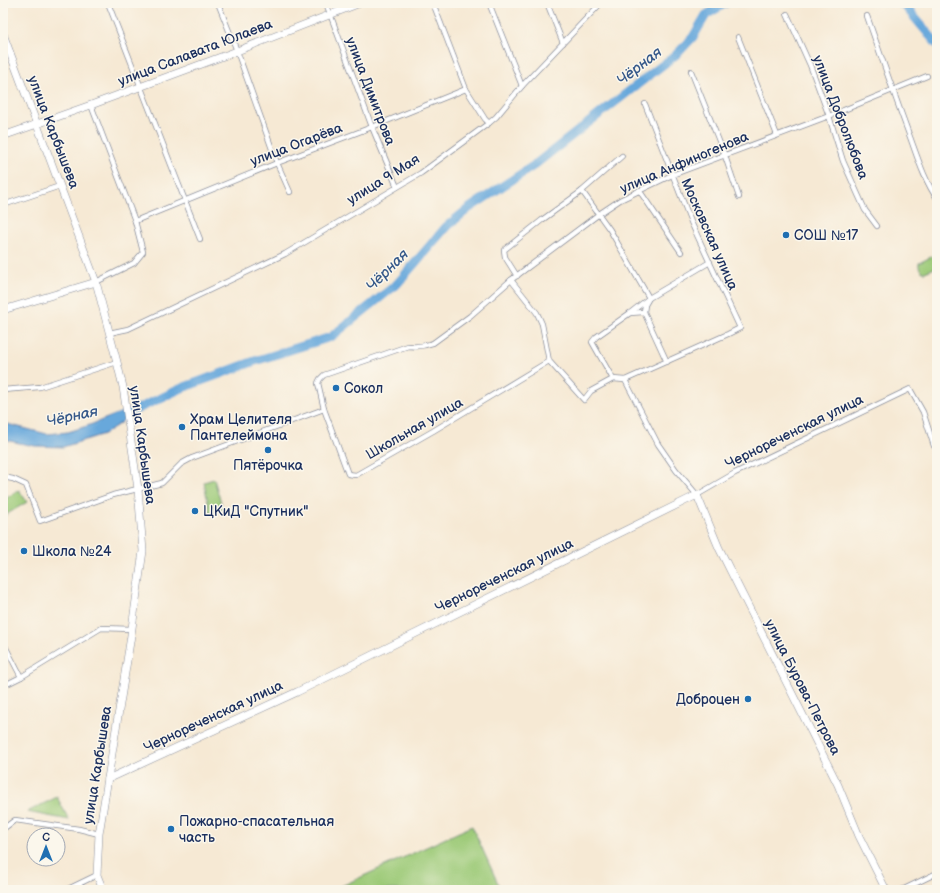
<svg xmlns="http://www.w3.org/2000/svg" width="940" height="893" viewBox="0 0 940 893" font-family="'Balsamiq Sans',sans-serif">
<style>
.green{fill:#9dca78;stroke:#5c7c6b}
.water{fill:#67a8db;stroke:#416c9c}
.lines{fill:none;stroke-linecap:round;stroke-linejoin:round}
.river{stroke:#67a8db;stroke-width:9}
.street-casing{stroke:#888c99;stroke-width:6}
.secondary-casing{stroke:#888c99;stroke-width:8}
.street{stroke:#fff;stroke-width:4.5}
.secondary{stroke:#fff;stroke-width:7}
.poi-dot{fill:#1f6fb2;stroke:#fbf7ec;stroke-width:1.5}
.labels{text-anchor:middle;stroke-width:3;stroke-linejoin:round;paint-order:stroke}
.street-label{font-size:14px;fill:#1b2f5e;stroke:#fbf7ec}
.poi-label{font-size:14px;fill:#1b2f5e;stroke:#fbf7ec;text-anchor:start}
.water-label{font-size:15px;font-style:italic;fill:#36598a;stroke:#fbf7ec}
</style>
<rect width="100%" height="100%" fill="#fbf7ec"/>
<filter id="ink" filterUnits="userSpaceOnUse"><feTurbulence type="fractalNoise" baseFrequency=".025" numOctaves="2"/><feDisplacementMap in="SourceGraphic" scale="8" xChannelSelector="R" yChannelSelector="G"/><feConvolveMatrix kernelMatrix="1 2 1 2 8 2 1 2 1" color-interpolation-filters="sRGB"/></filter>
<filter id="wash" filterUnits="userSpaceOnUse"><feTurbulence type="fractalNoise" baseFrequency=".012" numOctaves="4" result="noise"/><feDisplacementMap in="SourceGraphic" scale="16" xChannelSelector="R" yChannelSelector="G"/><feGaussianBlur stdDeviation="0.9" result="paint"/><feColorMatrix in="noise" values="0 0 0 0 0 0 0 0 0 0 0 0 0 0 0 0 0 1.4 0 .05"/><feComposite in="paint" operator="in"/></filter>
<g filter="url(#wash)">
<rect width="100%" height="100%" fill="#f6e9d4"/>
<!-- green -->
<g class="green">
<path d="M937,254v13l-12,5c-4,1 -7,-5 -6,-9z"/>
<path d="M214,479l9,31 -13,4 -6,-32z"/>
<path d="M19,490l8,12 -23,14 -1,-1v-15z"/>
<path d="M57,797l12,23 -42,-8z"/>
<path d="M472,826l29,64h-168z"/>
</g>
<!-- water -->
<path class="water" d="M120,413l2,9 -18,12 -41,13 -28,-1 -21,-4 -11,-3v-16l44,11 21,-2 19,-6z"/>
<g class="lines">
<!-- river -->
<g class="river">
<path d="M900,3l5,3 32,38"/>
<path d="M110,422l72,-34 73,-27 76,-24 66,-53 49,-57 22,-18 65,-43 145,-113 15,-16 13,-22 20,-12"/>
</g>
</g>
</g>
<g filter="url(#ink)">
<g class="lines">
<defs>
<g id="street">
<path d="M108,3l92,236"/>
<path d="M218,3l19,48 40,112 13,29"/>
<path d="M326,3l46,124 25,60"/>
<path d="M433,3l33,86 19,30 4,4"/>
<path d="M489,3l33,83"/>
<path d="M547,3l16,40"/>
<path d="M787,14l23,51 19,51 14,45 22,49 12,16"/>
<path d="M867,16c14,40 28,81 43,121 7,19 15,45 27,61"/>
<path d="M738,37l39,98"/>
<path d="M691,71l34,85 14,41"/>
<path d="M645,104l46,118 49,106 -12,6 -103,46 33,64 18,26 21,25 38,-22 175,-84 13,23 11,34 3,3"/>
<path d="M91,105l44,116 8,31 -9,11 -38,19"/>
<path d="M639,190l42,62"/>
<path d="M582,191l28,39 39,68 -4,7 -1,7 23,50"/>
<path d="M3,205l57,-19"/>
<path d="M135,221l142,-58 95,-36 94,-38"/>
<path d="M517,276l-12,-19 -1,-7 38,-30 40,-29 40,-35"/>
<path d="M511,280l26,33 5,11 7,37 35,39 7,-9 22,-12 12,1"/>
<path d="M630,313l14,-1"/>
<path d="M109,333l19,-4 157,-75 136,-81 68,-50 7,-6 26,-31 79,-83"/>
<path d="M613,379l-21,-37 4,-5 34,-24 19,-15 61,-36"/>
<path d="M3,390l37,-3 77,-25"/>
<path d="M324,409l24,65 8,1 77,-44 116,-70"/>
<path d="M3,477l10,2 13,6 14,36 73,-26 49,-12 19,-19 11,-6 132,-49 -6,-26 2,-4 4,-4 84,-29c8,1 17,0 25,-3l37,-27 41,-36 88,-66 21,-14 52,-25 157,-59 98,-40"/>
<path d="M3,642l18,35"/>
<path d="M3,686l18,-9 80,-49 31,1"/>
<path d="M3,829l12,-9 64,9 20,5"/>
<path d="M66,890l31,-15"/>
<path d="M902,890l35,-17"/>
</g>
<g id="secondary">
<path d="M3,34l93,248 21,80 6,25 15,102 5,62 -13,91 -31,192 -2,41 6,15"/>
<path d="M3,136l88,-31 146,-54 123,-48"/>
<path d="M3,310l93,-28"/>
<path d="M108,779l189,-87 400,-197 22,53 119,237 21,51 27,54"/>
</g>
</defs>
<!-- street casing -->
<use href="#street" class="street-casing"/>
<!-- secondary casing -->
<use href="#secondary" class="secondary-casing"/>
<!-- street -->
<use href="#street" class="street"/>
<!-- secondary -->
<use href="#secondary" class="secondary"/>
</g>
</g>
<!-- markers -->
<g class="poi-dot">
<circle cx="786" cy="235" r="4"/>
<circle cx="336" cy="388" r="4"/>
<circle cx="182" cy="427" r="4"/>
<circle cx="268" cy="450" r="4"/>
<circle cx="195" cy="511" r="4"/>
<circle cx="24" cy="551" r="4"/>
<circle cx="748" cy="699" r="4"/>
<circle cx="171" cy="829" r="4"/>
</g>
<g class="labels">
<!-- street labels -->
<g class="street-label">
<text transform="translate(195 52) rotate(-21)" y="5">улица Салавата Юлаева</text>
<text transform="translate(371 91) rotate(69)" y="5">улица Димитрова</text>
<text transform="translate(841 117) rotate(69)" y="5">улица Добролюбова</text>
<text transform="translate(54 132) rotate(69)" y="5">улица Карбышева</text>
<text transform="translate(296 144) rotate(-21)" y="5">улица Огарёва</text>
<text transform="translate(684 162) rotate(-23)" y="5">улица Анфиногенова</text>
<text transform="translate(383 179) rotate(-32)" y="5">улица 9 Мая</text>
<text transform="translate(710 234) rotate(66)" y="5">Московская улица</text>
<text transform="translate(414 428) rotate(-30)" y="5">Школьная улица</text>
<text transform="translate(794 431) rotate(-26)" y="5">Чернореченская улица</text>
<text transform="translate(143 445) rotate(82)" y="5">улица Карбышева</text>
<text transform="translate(504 575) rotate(-26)" y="5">Чернореченская улица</text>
<text transform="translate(803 687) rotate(63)" y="5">улица Бурова-Петрова</text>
<text transform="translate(213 716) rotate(-25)" y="5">Чернореченская улица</text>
<text transform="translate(97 765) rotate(-81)" y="5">улица Карбышева</text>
</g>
<!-- poi labels -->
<g class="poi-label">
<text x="794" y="240">СОШ №17</text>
<text x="344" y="393">Сокол</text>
<text x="190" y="424">Храм Целителя<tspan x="190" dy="16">Пантелеймона</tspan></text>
<text x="268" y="470" text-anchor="middle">Пятёрочка</text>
<text x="203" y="516">ЦКиД "Спутник"</text>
<text x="32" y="556">Школа №24</text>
<text x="740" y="704" text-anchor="end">Доброцен</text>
<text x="179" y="826">Пожарно-спасательная<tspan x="179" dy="16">часть</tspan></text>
</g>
<!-- water labels -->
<g class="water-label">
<text transform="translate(639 66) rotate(-38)" y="5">Чёрная</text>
<text transform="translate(387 270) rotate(-45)" y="5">Чёрная</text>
<text transform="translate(72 416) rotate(-12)" y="5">Чёрная</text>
</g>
</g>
<!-- margin -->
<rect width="940" height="893" fill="none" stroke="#fbf7ec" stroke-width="16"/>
<!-- north arrow -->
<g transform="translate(46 847)"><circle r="19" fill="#fbf7ec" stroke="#a1a7b3"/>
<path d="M0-3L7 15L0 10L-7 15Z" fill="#1f6fb2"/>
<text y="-6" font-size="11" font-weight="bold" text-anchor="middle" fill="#1b2f5e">С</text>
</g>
</svg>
